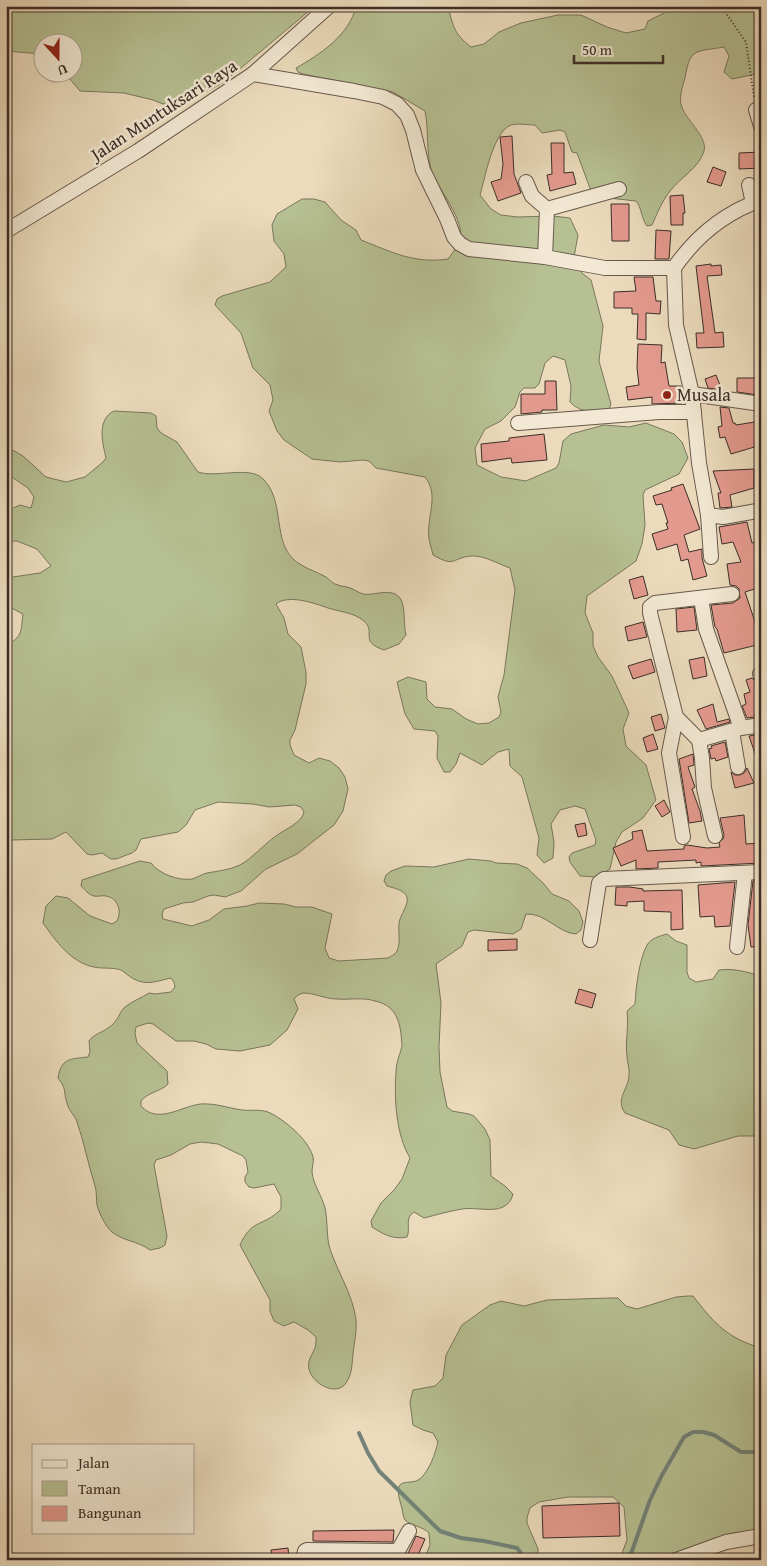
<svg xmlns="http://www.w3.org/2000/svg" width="767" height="1566" viewBox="0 0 767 1566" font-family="'Gentium Book Plus',serif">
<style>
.green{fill:#b6c092;stroke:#79775d}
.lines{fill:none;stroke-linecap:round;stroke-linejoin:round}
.stream{stroke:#738379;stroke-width:4}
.building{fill:#e39a8e;stroke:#3c2e28}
.minor-casing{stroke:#68594d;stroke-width:16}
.path{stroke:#3c2e28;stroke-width:2;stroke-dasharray:1 2.5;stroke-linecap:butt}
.minor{stroke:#f2e8d3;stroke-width:14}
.poi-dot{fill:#8f2418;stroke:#f2e8d3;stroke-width:2}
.labels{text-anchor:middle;stroke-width:5;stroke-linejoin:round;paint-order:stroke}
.street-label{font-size:18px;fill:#3c2e28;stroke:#f2e8d3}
.poi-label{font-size:18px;fill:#3c2e28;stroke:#f2e8d3;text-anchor:start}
</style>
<rect width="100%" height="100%" fill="#ebdbbc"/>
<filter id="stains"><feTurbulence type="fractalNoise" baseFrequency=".004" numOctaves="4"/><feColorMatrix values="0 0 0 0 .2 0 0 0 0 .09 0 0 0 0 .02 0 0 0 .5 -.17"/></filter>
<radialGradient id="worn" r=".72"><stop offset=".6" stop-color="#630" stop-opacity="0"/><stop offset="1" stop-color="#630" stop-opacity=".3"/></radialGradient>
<!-- green -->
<g class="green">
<path d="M6,6h309l-80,67 -18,13 -27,14 -27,4 -10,-4 -29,-7 -44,-2 -15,-18 7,-1v-30h-30v12l-36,-3z"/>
<path d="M356,6h92c5,20 6,28 23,41l13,-3 15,-12 22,-9 37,-8h23l26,12 19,6 19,-4 3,-8 30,-15h83v67l-29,6 -8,-7 5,-16 -5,-9c-28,5 -34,0 -39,31 -2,7 -6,18 -4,26 3,15 27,32 23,47 -5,17 -24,27 -34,40 -8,10 -13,23 -18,34l-5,1c-6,-8 -5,-18 -11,-25l-37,-4 -8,-6 -14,-38 -5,-1 -7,-20 -5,-2 -18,3 -7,-8c-7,0 -17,-2 -24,0 -18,7 -26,53 -31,70l11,14 10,6 17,2 35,-1 17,2 8,17 -4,22 2,6 6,10 9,7 12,46 -4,35 12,43 -2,5c-14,2 -28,5 -39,-7l1,-16 -6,-26 -12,-4 -8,7 -6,21 -4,4h-11l-4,4 -5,15 -14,14 -16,8 -10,19 2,17 24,12 25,4 30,-13 3,-5 4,-22 8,-7 33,-9 25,2 17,-4 28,11 8,8 6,16 -9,16 -34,16 -2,5 2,30 -3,19 -6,17 -49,35 -2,17 8,20v13l5,11 14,19 17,37 -6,16 3,17 20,19 10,35 -13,18 -21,14 -6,10 -6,27 -13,8 -17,-1 -10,-14 -1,-5 3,-4 23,-8 1,-5 -11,-31 -10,-3 -15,4 -9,14 3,18 -1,16 -9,5 -7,-8 2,-17 -17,-61 -12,-11 -1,-17 -11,3 -16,13 -22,-12 -4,11 -6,8h-6l-7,-14 1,-22 -3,-5 -21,-2 -9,-15 -8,-32 11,-5 18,5 1,17 8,8 17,2 14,10 12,5 11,-1 10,-6 2,-5 -3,-15 6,-22 11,-85 -5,-22c-12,-4 -26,-13 -39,-12 -20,2 -15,12 -38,-1 -1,-5 -3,-10 -4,-16 -3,-22 11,-43 -4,-62l-49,-9 -7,-7 -6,-1 -23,2 -28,-3 -28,-19 -7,-9 -8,-20 4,-11 -3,-15 -17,-17 -12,-35 -26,-28 2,-6 5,-3 48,-14 16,-15 -2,-13 -10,-13 -2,-16 5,-11 25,-15h12l11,3 16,18 15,10 5,10c31,12 53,24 87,19 4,-5 8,-11 11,-16 9,-22 -22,-53 -28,-74 -5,-19 -2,-39 -6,-58l-32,-19 -90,-18 -5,-2 -2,-4c23,-13 54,-33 60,-62z"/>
<path d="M114,411l37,2 5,3 1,12 4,5 16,9 21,30c18,6 51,-6 64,6 25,22 8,66 36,85 9,6 19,9 28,14 4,3 7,7 12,8 4,2 8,1 12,3 4,1 9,5 13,6 12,2 28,-7 37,4 6,8 3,26 6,37l-7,9 -15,6c-26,-9 -7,-17 -20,-29 -11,-9 -24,-9 -36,-13 -14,-5 -40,-14 -52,-4l8,14 4,16 13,13 5,25v12l-11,46 -5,10v5l4,10 15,8 10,-5 11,3 9,7 6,9 3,12 -5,22 -9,14 -37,29 -31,15 -25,22 -16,6 -11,-2 -6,1 -15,6 -10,1 -19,6 -2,5 1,5 29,7 17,-6 15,-11 23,-3 12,-3 25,1 12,3h16l20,7 -7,34 4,10 10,3 49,-3c3,-2 7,-3 9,-7 4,-9 1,-19 2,-28 1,-8 10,-18 8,-26 -3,-7 -13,-9 -20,-11l-3,-5 2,-6 5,-4 14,-5 29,1 35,-8 22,2 5,2 21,1 10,4 17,16 8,10 17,7 10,10 4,11 -2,8 -5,4c-18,-1 -30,-21 -50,-20l-5,15 -8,5 -39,-4 -6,2 -6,14 -26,18 5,39 -2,44 1,25 7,35 5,4 17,3 5,2 11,13 5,11 1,36 14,10 8,8c-6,24 -34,12 -51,15 -13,2 -26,6 -38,9l-10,-6c-10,6 -3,16 -7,25 -14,3 -24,-3 -35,-10l-1,-6 10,-18 13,-13 8,-11 8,-21c-14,-23 -16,-60 -14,-86 0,-10 4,-17 6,-26 0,-4 -1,-8 -1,-12 -2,-17 -8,-29 -26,-33 -12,-4 -26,-1 -38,-2 -12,0 -22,-6 -34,-6l-5,2 -4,4 4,10 -11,21 -17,15 -30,6 -24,-2 -10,-5 -12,-3h-18l-23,-17 -5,-1 -12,4 -1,6 2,10 30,28 1,13c-8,8 -20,8 -27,17v5c17,19 40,0 60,-2 14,-1 27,4 41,6 9,1 17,-1 26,2 16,7 41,28 45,45 1,5 -1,10 -1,15 1,12 10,24 13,36 3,13 1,28 5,41 8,24 23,46 26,71 1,11 -2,24 -3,34 -1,10 -1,21 -7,29 -9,14 -34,1 -37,-14 -2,-8 3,-14 6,-21 1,-3 1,-8 1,-11l-8,-7 -14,-8 -10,4 -10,-5 -4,-10v-11l-30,-55c12,-27 24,-18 41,-36v-12l-7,-13 -20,4 -5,-1 -4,-5v-5l3,-5 -2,-12 -3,-4 -25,-12 -17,-2 -11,2 -19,11 -15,5 -2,5 13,71 -2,9 -5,3 -10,2c-12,-9 -27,-9 -38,-18 -6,-5 -13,-19 -15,-27 -1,-6 0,-13 -2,-19 -7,-22 -11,-45 -19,-67 -3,-5 -8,-10 -9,-16 -4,-12 0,-14 -9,-25 3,-20 12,-19 30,-21l2,-5 -1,-11c5,-7 12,-8 19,-13 11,-7 11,-16 17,-21 7,-6 17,-9 24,-14l6,1 16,-2 4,-5 -1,-5 -3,-4c-14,3 -24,8 -37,1 -5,-2 -9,-7 -13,-9 -8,-3 -19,-1 -27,-3 -24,-5 -38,-26 -51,-44l3,-17 10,-10 12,2 22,18 22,8 5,-3c5,-10 1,-23 -11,-25 -4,-1 -9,1 -12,0 -5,-1 -10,-7 -13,-10l1,-6 58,-19 11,2c8,11 28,18 41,16 5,-1 10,-5 15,-6 11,-2 22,-3 33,-8 13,-7 24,-21 36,-29 9,-7 26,-13 28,-24l-3,-5 -6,-2 -26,2 -16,-3 -35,-2 -23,8 -9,15 -8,7 -37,7 -5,11 -4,3 -16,6h-5l-9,-6 -10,2 -5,-1 -21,-22 -14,7 -41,1 -5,3v-199c17,-5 15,-15 17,-30l-17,-9v-27l34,-5 11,-7 -14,-17 -20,-8h-11v-30l14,-6 11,3 3,-11 -6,-9 -22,-15v-27l17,10 23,21 20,5 19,-5 18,-15 3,-4c-4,-16 -9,-39 8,-47z"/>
<path d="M667,934l9,7 11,4v27l2,6 7,4 17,-3 6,-9c15,-2 28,2 42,6v158l-6,2h-17l-44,13 -15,-4 -10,-15 -44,-17c-10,-14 3,-23 4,-37 1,-7 -2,-14 -2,-20 -2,-15 2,-29 0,-45l8,-7c1,-17 4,-44 12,-59 4,-7 13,-9 20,-11z"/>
<path d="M688,1296h5c21,27 34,42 68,52v182l-52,13 -40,17h-46l-2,-4 6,-16 -3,-33 -11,-10h-45l-29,5 -9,6 -3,10v5l11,26v11h-110l-2,-5 4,-10 -1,-12c-7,-7 -18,-7 -24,-13 -3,-5 -2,-10 -4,-15 -10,-33 10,-17 20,-27 9,-9 14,-24 17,-36l-5,-9 -10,-3 -10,-5 -3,-23 3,-12 22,-4 8,-8 3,-23 16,-30 28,-20 11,-4 23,5 23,-6 64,-2h7l8,8 11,3 39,-12z"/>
</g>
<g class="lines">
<!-- stream -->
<g class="stream">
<path d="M359,1433l9,20 11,18 61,60 21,7 23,3 33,7 4,5 1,7"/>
<path d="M627,1560l5,-9 18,-51 12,-25 22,-38 9,-5h10l11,3 27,17h20"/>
</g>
</g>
<!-- building -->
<g class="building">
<path d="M512,136l2,38 7,19 -23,8 -7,-19 10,-3 2,-15 -3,-27z"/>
<path d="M551,143h13v30l9,-1 3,12 -26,7 -3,-16 5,-1z"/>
<path d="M761,152v16l-22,1v-16z"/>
<path d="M713,167l13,5 -5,14 -14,-4z"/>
<path d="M683,195l2,18h-2v12h-12l-1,-29z"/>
<path d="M611,204h18v37h-17z"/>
<path d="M656,230l15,1 -2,28h-14z"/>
<path d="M711,264v2l10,-1 1,10 -15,1 8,57 8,-1 1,15 -27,1 -1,-15h8l-8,-67z"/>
<path d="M634,277h19l3,24h5l-1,13 -14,-1v27l-9,-1 1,-25h-6v-6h-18v-16l22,-1z"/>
<path d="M638,344l24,1 -1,18 4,-1 4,24h12l1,17 -30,1v-7l-24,3 -2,-13 13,-2 -2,-17z"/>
<path d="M716,375l6,15 -14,-2 -3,-9z"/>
<path d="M737,378h22l-1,17 -21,-3z"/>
<path d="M545,381h11l1,29h-15v2l-21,2v-20h24z"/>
<path d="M720,407l9,1 4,15h2l1,2 25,-4v24l-30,9 -6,-17 -5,1 -2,-11 4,-1z"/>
<path d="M544,434l3,26 -35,3 -1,-5 -29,4 -1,-18 28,-3v-3z"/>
<path d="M754,469v19l-24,7 2,12 -12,1 -2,-15h3l-8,-22z"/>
<path d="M683,484l17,45 -16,6 5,17 13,-3v9l5,18 -14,4 -5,-21 -7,2 -4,-17 -20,6 -5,-16 16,-5 -2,-6h2l-6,-19 -6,1 -3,-9 19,-6 -1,-2z"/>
<path d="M747,522l5,21 4,-2 5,11v35l-16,5 10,30 2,13h4v9l-37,9 -7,-24 -2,-2 -4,-22 22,-2 7,-5 -1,-9 -3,-3 -6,-1 -3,-21 14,-2 -8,-20 -11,2 -3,-17z"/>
<path d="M643,576l5,19 -14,4 -5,-19z"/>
<path d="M694,607l3,23 -20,2 -1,-23z"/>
<path d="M643,622l4,15 -19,4 -3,-14z"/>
<path d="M704,657l3,19 -14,3 -4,-19z"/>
<path d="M651,659l4,13 -22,7 -5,-13z"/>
<path d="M752,678l4,4 5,1v33l-14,2 -5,-12 4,-2 -2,-10 6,-2 -4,-12z"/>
<path d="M713,704l4,18 12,-3 1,3 -24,7 -9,-19z"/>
<path d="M661,714l4,14 -10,3 -4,-14z"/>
<path d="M653,734l5,15 -11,3 -4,-14z"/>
<path d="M761,734v31h-2l-10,-29z"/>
<path d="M725,742l3,15 -12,4 -1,-3 -4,1 -2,-10 3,-1 -1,-2z"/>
<path d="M693,754l1,11 -6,2 7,20 -3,2 8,22 2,10 -13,2 -10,-64z"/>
<path d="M747,768l7,15 -19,5 -4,-16 4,3h5l4,-2z"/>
<path d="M664,800l6,12 -8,5 -7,-11z"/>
<path d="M744,815l2,29 15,-1v20l-60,3v-4l-5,1v-3l-38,2v6l-22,1v-9l-15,6 -8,-18 20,-9 -1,-7 10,-2 5,21 37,-2v-3l3,-1 20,3 13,-1 -1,-4 4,-4 1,-4 -4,-17z"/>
<path d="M585,823l2,12 -9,2 -3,-12z"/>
<path d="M753,881h8v65l-10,1 -3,-22z"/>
<path d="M735,882l-5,44 -15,1 -1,-11 -14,1 -2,-32z"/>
<path d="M616,887h14l13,2v2l39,-1 1,39 -12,1v-18l-27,-1v-10l-17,1v4l-12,-1z"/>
<path d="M517,939v11l-29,1v-11z"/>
<path d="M579,989l17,5 -4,14 -17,-5z"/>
<path d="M619,1503l1,33 -77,2 -1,-32z"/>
<path d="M394,1530l-1,12 -80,-1v-10z"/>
<path d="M416,1536l9,3 -9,21h-11z"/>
<path d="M288,1548l1,12h-17l-1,-10z"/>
</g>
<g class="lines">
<defs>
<g id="minor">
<path d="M253,74l76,-68"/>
<path d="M756,110l5,16"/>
<path d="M526,182l6,14 15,13"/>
<path d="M749,185l4,18"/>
<path d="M6,231l132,-80 115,-77 101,17 29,6 14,7 10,11 6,15 10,40 24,49 7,18 6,7 9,5 76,8 60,11h69"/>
<path d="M545,257l2,-48 72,-20"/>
<path d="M674,268l2,57 16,69 7,69 9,52 3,42"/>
<path d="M674,268c22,-32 50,-55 87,-68"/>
<path d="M692,394l69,10"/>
<path d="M518,423l141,-11h35"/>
<path d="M708,515l15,2 34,-6 4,1"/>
<path d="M732,594l-77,9 -5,4v6l26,104 23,23 42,-12 20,-3"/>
<path d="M701,598l5,31 35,99"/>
<path d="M760,674h1"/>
<path d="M676,717l-7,36 14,84"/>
<path d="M732,731l6,36"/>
<path d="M699,740l3,18 2,30 11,48"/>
<path d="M590,940l9,-57 5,-4 157,-7"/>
<path d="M737,947l8,-74"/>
<path d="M303,1560l2,-9 2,-1 91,1"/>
<path d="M396,1560l2,-9 11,-20"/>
<path d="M676,1560l50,-18 35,-6"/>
</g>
</defs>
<!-- minor casing -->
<use href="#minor" class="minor-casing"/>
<!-- path -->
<path class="path" d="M721,6l25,36 8,55"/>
<!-- minor -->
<use href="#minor" class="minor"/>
</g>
<!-- markers -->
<circle class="poi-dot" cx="667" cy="395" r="5"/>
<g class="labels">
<!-- street labels -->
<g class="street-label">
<text transform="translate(164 110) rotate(-33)" y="6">Jalan Muntuksari Raya</text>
</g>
<!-- poi labels -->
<g class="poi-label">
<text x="677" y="401">Musala</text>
</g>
</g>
<!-- margin -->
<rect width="767" height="1566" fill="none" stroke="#ebdbbc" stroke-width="25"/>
<rect x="8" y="8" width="752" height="1551" fill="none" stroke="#3c2e28" stroke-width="2.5"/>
<rect x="12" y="12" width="742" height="1541" fill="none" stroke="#3c2e28"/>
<!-- legend -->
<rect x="32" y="1444" width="162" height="90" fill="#f2e8d3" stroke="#a99e8f"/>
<rect x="42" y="1460" width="25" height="8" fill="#f2e8d3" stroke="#a99e8f"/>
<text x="78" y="1468" font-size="15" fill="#3c2e28">Jalan</text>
<rect x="42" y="1481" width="25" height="15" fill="#b6c092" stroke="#a99e8f"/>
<text x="78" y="1494" font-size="15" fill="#3c2e28">Taman</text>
<rect x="42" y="1506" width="25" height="15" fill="#e39a8e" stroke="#a99e8f"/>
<text x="78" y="1518" font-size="15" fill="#3c2e28">Bangunan</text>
<!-- north arrow -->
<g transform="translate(58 58) rotate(159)"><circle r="24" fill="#f2e8d3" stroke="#a99e8f"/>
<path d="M0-4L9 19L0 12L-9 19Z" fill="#8f2418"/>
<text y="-8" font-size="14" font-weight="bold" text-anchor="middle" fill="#3c2e28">U</text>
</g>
<!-- scale -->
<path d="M574 55v8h89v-8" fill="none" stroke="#3c2e28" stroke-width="2.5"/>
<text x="582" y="55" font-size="15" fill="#3c2e28" stroke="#f2e8d3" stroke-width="4" paint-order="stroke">50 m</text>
<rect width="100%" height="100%" filter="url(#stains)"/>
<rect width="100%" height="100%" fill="url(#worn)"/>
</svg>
